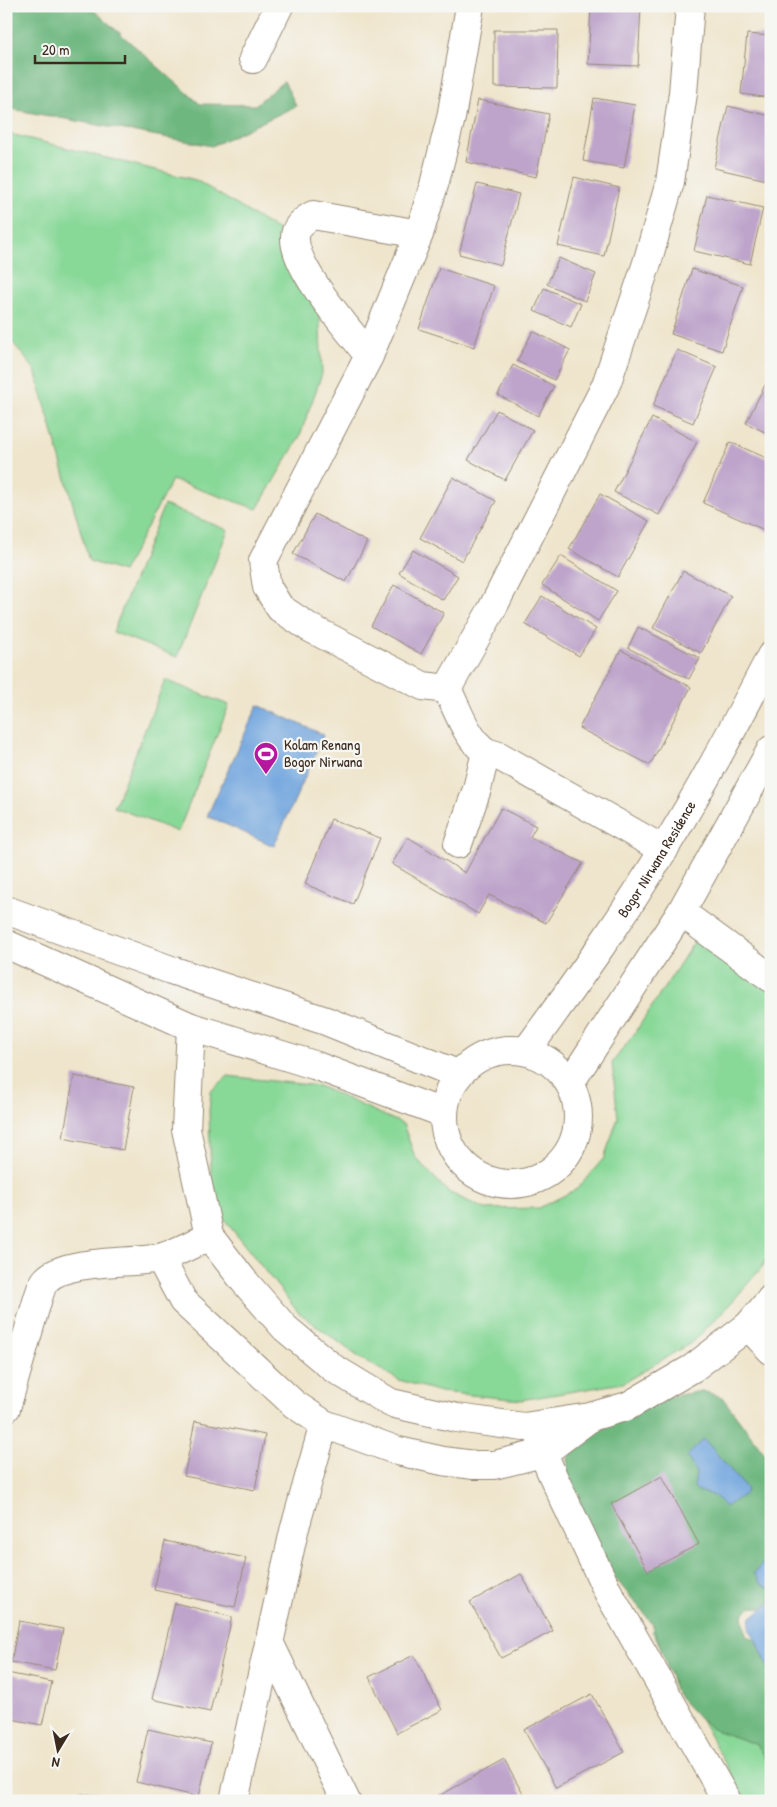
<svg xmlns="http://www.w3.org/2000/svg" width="777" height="1807" viewBox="0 0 777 1807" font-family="'Patrick Hand',sans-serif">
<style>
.green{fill:#88d898;stroke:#62815b}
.forest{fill:#6eb880;stroke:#54714f}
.water{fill:#72a6de;stroke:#56687e}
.building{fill:#bea4cb}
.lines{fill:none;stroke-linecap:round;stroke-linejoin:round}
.minor-casing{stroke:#958875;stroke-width:30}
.tertiary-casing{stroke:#958875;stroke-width:30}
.minor{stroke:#fff;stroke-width:28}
.tertiary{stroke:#fff;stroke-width:28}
.labels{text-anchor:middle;stroke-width:4.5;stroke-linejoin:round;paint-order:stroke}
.poi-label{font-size:15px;fill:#3b2a1e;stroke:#f6f6f2;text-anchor:start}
.street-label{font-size:15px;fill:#3b2a1e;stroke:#f6f6f2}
</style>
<rect width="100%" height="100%" fill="#f6f6f2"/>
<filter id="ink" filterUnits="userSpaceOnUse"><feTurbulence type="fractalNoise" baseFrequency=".02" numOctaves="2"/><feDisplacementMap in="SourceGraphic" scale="10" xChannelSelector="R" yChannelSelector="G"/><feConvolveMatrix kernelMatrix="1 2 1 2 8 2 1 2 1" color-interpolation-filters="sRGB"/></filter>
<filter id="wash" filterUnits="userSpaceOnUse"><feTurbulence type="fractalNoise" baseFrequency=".0096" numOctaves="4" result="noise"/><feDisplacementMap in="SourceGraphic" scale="20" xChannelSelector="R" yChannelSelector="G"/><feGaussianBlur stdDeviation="1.12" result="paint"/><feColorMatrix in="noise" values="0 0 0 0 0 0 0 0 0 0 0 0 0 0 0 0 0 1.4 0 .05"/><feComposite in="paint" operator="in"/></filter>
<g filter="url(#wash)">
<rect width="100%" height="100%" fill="#efe5cc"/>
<!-- green -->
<g class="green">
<path d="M6,133l190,47 85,52 38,73 3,69 -23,64 -42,71 -85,-29 -49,92 -34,-11 -54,-191 -29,-36z"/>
<path d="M164,505l64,25 -51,127 -64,-25z"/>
<path d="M165,680l64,25 -51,127 -64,-25z"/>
<path d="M696,939l75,50v264l-8,13 -31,36 -38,39 -71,42 -102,17 -81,-8 -41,-12 -39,-22 -62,-46 -75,-94 -12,-41 -2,-66 2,-20 17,-15 91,10 84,38 12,33 33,35 37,17 54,-1 38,-19 27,-31 14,-40 -6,-55 22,-29z"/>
<path d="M701,1617l70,77v107h-25l-94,-170z"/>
<path d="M81,1789l46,12h-47z"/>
</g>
<!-- forest -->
<g class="forest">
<path d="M6,6h83l111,98 55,1 29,-24 12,25 -84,40 -206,-38z"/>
<path d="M702,1391l20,6 49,65v146l-21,-1 -7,8 3,21 10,3 15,17v113l-14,-24 -45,-16 -18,-16 -17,-18 -25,-72 -41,-50 -43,-84v-30l9,-20 40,-21 44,-20z"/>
</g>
<!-- water -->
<g class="water">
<path d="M258,705l66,30 -50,111 -67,-30z"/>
<path d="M704,1439l43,50 -1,4 -21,14 -10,-11 -17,-5 -4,-4 2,-14 -9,-17z"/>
<path d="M771,1554v35l-10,-5 -7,-11z"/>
<path d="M771,1599v74l-15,-34 -7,-10 2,-12 19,-14z"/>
</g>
<g id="blocks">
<!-- building -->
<g class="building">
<path d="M591,6h50l-3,60 -50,-2z"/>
<path d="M756,6h15v3l-16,-1z"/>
<path d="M494,30h64l-1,58 -63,-1z"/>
<path d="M747,34l24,2v62l-30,-4z"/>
<path d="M594,98l41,7 -11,63 -41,-7z"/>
<path d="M478,100l71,14 -13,63 -70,-15z"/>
<path d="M728,106l43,10v65l-57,-13z"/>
<path d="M574,177l45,11 -15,68 -46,-10z"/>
<path d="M477,184l42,10 -18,71 -42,-11z"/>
<path d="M707,195l56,13 -13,56 -56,-13z"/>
<path d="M559,258l37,16 -11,27 -38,-17z"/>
<path d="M439,268l55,18 -20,61 -55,-18z"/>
<path d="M692,269l51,17 -21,65 -51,-17z"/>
<path d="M544,288l37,16 -10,23 -37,-16z"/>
<path d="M533,331l37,19 -16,30 -37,-19z"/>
<path d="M677,350l40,17 -24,56 -40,-17z"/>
<path d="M513,365l41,21 -16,30 -40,-21z"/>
<path d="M767,381l4,1v53l-25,-12z"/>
<path d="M497,410l36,20 -28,50 -37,-20z"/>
<path d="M652,418l45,24 -38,73 -45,-23z"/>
<path d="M730,442l41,18v73l-68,-30z"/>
<path d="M453,477l43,24 -34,60 -42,-23z"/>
<path d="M600,494l49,27 -31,56 -49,-28z"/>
<path d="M315,514l52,28 -21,40 -53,-28z"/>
<path d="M413,550l45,26 -15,24 -44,-27z"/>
<path d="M561,556l56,35 -19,30 -56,-36z"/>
<path d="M683,571l48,25 -30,57 -48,-25z"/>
<path d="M394,585l50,28 -23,41 -50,-28z"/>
<path d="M542,596l54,33 -17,27 -54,-32z"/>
<path d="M638,627l62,31 -11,21 -61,-31z"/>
<path d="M621,650l70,37 -41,78 -71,-37z"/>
<path d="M501,808l35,18 -6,11 53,26 -37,60 -57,-28 -11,19 -86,-50 16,-27 57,36z"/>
<path d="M331,819l49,19 -27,66 -48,-20z"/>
<path d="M74,1076l60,11 -11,63 -60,-12z"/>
<path d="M195,1421l70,14 -10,55 -71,-14z"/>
<path d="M662,1476l37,68 -51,27 -37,-67z"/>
<path d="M165,1541l81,17 -11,49 -81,-17z"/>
<path d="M521,1574l32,57 -52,27 -31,-56z"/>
<path d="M175,1603l57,14 -22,95 -58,-13z"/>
<path d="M19,1621l44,8 -8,41 -44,-8z"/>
<path d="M414,1655l28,55 -45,23 -28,-56z"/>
<path d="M7,1673l45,9 -10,43 -36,-7z"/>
<path d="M592,1694l32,58 -68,36 -32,-58z"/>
<path d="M148,1729l63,14 -12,54 -63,-15z"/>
<path d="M504,1760l23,41h-97z"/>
</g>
</g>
</g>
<g filter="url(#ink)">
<use href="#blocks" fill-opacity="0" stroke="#958875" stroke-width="1"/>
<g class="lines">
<defs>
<g id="minor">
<path d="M253,59l26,-53"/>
<path d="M369,356c-19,-25 -76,-88 -74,-119 0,-10 9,-17 18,-22l106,19"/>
<path d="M447,689l-24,-3 -113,-58 -30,-20 -13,-21 -4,-26 106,-205 50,-122 15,-49 17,-67 19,-112"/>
<path d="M447,689l44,-78 115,-226 41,-122 23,-81 13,-89 7,-87"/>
<path d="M447,689c11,21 19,49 39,63l-9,37 -19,55"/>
<path d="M486,752l13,4 165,94"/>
<path d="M681,912l90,66"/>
<path d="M191,1027l-5,102 23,107 35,45 41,47 48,40 58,35 66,15 67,9 66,-10 38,-11 65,-38 55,-42 23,-27"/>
<path d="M160,1258l23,43 111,103 30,20 74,27 45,10 31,4h20l49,-12 44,-33"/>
<path d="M748,1326l23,24"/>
<path d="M6,1408l32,-110c2,-6 4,-14 8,-18 20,-21 85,-16 113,-22 16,-4 35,-15 50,-22"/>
<path d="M540,1436l3,17 9,21 56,118 119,209"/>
<path d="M269,1642l77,159"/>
<path d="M234,1801l60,-270 30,-107"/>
</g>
<g id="tertiary">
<path d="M6,910l165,60 155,51 131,53"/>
<path d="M6,944l185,83 123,38 129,48"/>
<circle cx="511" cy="1117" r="67"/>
<path id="s1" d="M527,1050c47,-65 95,-131 137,-201 38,-62 73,-127 107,-193"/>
<path d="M570,1083l111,-171 90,-162"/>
</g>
</defs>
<!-- minor casing -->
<use href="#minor" class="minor-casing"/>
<!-- tertiary casing -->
<use href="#tertiary" class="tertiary-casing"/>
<!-- minor -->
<use href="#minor" class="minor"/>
<!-- tertiary -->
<use href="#tertiary" class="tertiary"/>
</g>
</g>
<!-- icons -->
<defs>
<symbol id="stadium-pin" viewBox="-11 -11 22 30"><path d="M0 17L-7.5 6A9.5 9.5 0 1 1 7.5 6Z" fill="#b5179e" stroke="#f6f6f2"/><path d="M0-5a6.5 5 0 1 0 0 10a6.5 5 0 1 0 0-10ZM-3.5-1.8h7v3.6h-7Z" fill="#fff"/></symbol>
</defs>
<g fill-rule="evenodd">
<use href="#stadium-pin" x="252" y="740" width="28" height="38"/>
</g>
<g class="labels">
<!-- poi labels -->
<g class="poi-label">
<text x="284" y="750">Kolam Renang<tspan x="284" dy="17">Bogor Nirwana</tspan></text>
</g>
<!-- street labels -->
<g class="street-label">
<text dy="5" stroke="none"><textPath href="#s1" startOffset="231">Bogor Nirwana Residence</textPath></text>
</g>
</g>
<!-- margin -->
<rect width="777" height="1807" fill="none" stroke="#f6f6f2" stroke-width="25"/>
<!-- north arrow -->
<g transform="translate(58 1750) rotate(190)" stroke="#f6f6f2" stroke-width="4" paint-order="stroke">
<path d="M0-4L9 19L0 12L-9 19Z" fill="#3b2a1e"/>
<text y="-8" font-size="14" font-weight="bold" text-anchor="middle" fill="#3b2a1e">N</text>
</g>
<!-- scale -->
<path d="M35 55v8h90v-8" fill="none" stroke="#3b2a1e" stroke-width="2.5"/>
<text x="42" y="55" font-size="15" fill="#3b2a1e" stroke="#f6f6f2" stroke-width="4" paint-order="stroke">20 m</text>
</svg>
